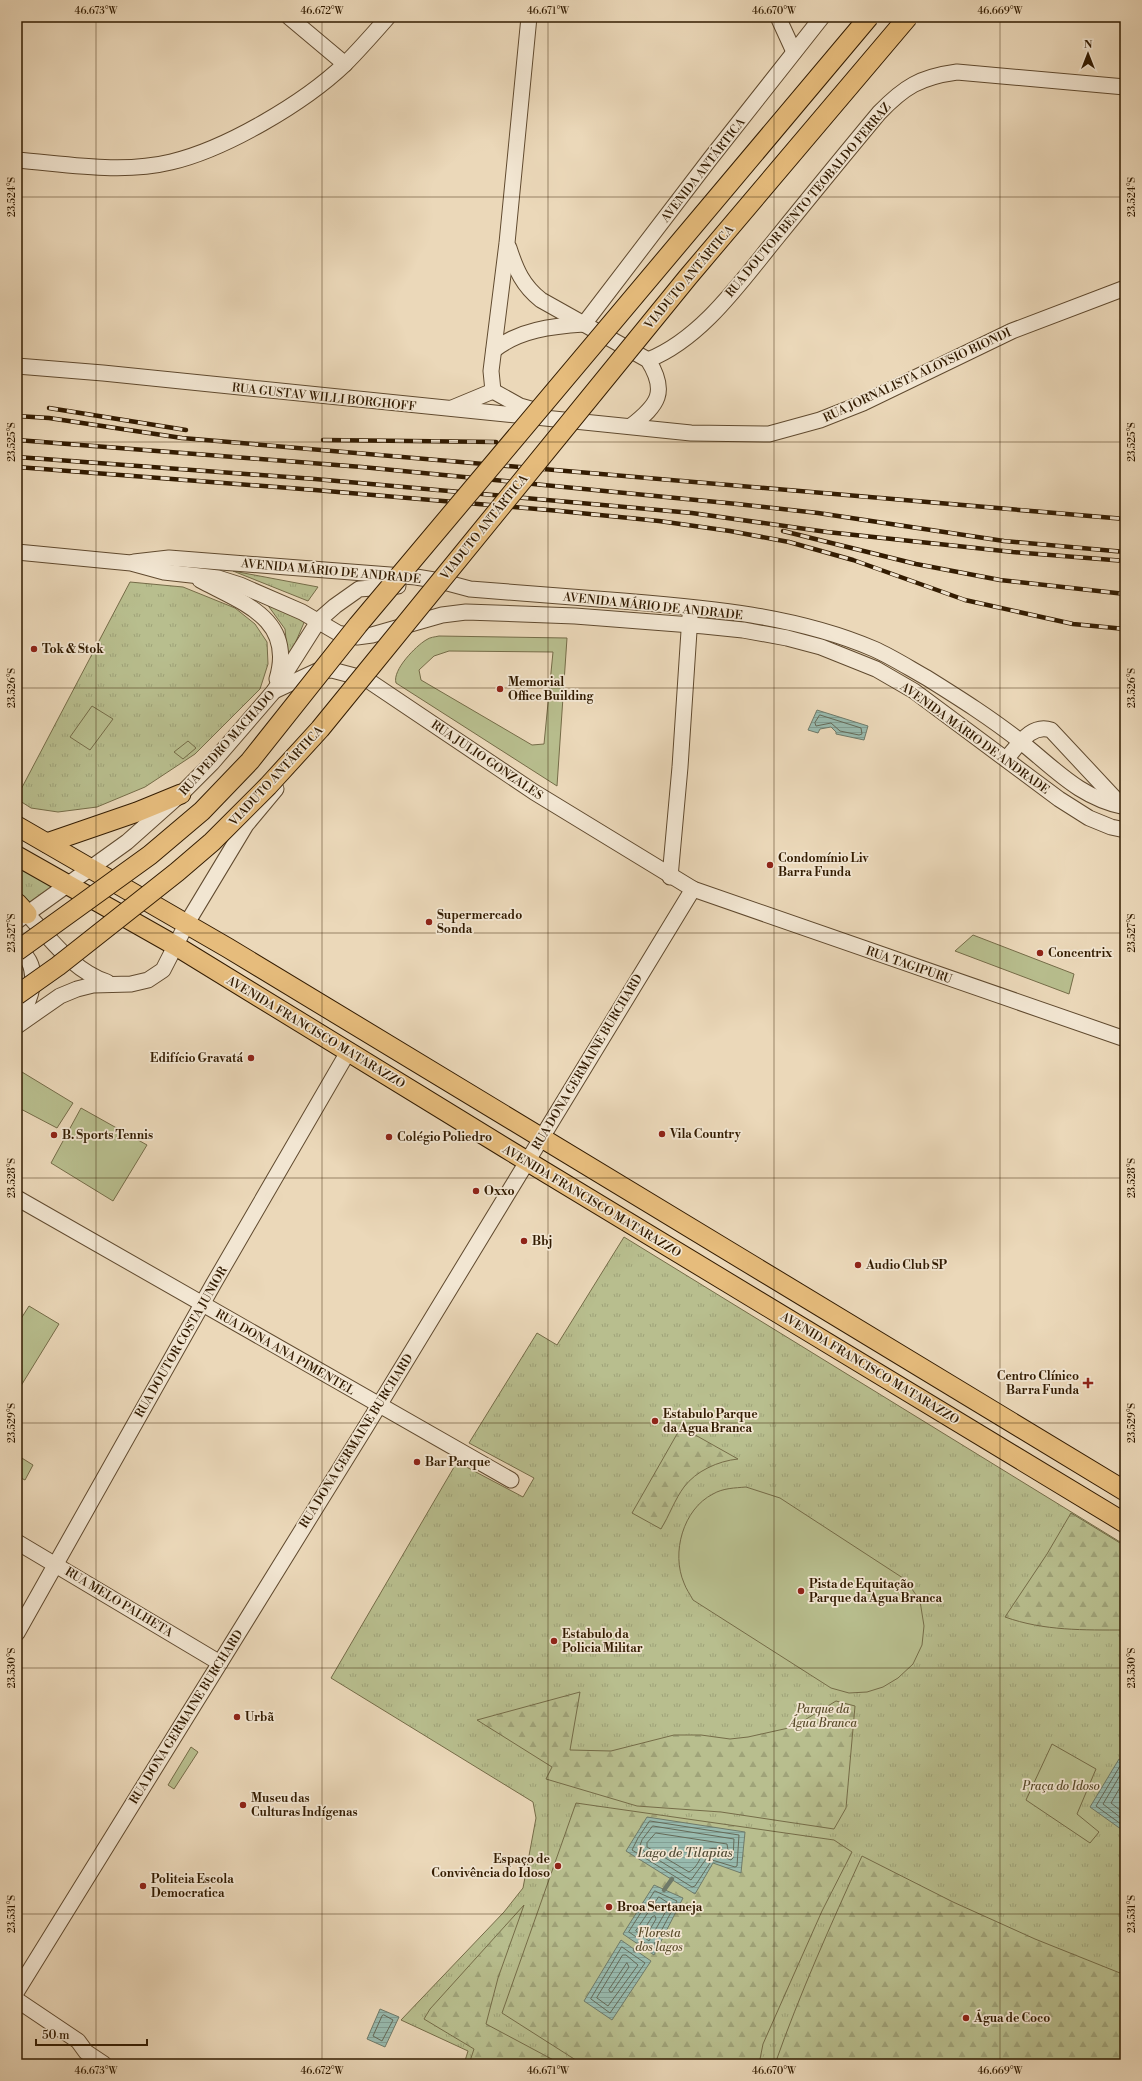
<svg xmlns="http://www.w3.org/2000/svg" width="1142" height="2081" viewBox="0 0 1142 2081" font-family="'Libre Bodoni',serif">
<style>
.grass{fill:url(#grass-tufts);stroke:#756c48}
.forest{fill:url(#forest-firs);stroke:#756c48}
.garden{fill:#b8be8e;stroke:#756c48;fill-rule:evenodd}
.water{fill:url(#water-rules);stroke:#6f7a69}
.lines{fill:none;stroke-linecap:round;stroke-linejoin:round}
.shore{stroke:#656a58;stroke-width:1}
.stream{stroke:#6f7a69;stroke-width:4.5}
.minor-casing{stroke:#604a2f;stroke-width:17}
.major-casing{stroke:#321b01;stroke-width:21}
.minor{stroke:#f2e6d2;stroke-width:15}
.major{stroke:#e6bc7c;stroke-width:19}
.rail-casing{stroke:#321b01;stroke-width:4.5}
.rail{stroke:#f2e6d2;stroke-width:3;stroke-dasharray:9;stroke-linecap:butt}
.major-bridge-casing{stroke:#321b01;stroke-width:21;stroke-linecap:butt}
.major-bridge{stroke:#e6bc7c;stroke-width:19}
.ticks{fill:none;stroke:#321b01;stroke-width:1;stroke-opacity:0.45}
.poi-dot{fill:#8f2418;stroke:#f2e6d2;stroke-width:1.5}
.labels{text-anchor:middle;stroke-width:3.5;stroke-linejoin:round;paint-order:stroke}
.street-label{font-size:12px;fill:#321b01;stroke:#f2e6d2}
.poi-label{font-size:12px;font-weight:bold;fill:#321b01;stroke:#f2e6d2;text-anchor:start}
.park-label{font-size:12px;font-style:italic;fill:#5a4c2b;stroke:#f2e6d2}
.water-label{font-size:13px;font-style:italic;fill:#514b35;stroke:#f2e6d2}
.neatline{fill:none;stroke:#321b01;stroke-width:1.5}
.ticks-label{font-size:10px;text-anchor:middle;fill:#321b01}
</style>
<defs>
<pattern id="grass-tufts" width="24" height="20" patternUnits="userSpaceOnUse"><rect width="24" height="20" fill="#b8be8e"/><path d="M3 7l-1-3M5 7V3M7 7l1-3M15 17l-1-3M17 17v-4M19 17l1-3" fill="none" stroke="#9fa379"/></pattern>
<pattern id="forest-firs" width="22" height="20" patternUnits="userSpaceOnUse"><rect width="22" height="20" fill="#b8be8e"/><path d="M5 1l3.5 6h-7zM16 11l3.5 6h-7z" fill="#9fa379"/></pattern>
<pattern id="water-rules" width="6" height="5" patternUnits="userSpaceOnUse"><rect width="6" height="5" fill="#98baae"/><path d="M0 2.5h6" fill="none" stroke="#839f94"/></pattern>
</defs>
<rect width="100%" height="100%" fill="#ebd8b9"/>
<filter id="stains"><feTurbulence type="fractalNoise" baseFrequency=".005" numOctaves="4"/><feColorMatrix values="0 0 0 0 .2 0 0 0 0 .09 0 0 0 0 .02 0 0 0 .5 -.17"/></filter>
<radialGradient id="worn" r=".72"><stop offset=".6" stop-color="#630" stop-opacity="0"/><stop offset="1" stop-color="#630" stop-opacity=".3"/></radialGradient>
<!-- grass -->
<g class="grass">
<path d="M233,571l85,16 -10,14z"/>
<path d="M130,582l53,5 52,21 20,16 12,18 1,22 -8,25 -65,65 -50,33 -48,20 -39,5 -27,-4 -14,-9v-2z"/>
<path d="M264,600l42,18 -18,42 -3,-31z"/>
<path d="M17,865l37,22 -26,17 -11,-14z"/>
<path d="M624,1237l501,308v519h-661l4,-13 -67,-31 103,-108 19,-24 13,-70 -3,-16 -202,-124 126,-216 66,35 11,-19 -65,-35 68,-110 20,12z"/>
</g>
<!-- forest -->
<g class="forest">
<path d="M681,1427l57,32c-20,2 -42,12 -54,28 -9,12 -15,29 -23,42l-29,-16z"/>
<path d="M1071,1513l54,33v84c-41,0 -81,1 -120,-13l42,-63z"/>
<path d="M580,1692l-10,58 41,1 63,-16h27l29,4 18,-2 45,-10 43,-26 19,5 -9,102 -12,21 -113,-17 -84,-6 -91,-27 6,-12 -75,-47z"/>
<path d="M576,1803l258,37 18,12 -30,59 -59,133 -4,20h-177l-80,-51z"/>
<path d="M862,1856l91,46 82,37 90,36v89h-350c25,-71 56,-140 87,-208z"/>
<path d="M524,1905l-26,73 -12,46 75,40h-92l5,-15 -50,-30 6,-10z"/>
</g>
<!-- garden -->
<g class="garden">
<path d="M439,636l128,2 -10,148 -161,-103c-4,-13 20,-37 30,-43 4,-3 9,-3 13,-4zM449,651l104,1 -9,92 -12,1 -111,-65 -2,-10 15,-14z"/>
<path d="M92,706l21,13 -23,31 -20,-13z"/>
<path d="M188,741l8,7 -13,11 -9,-7z"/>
<path d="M973,935l101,39 -5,20 -114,-43z"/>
<path d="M17,1069l56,34 -16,25 -40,-21z"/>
<path d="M81,1108l66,37 -34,56 -62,-38z"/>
<path d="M29,1306l30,18 -40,65 -2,-1v-63z"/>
<path d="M17,1455l16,10 -8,15 -8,-4z"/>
<path d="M746,1487l34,11 126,82 14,21 4,25 -2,19 -9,19 -15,14 -15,9 -16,5 -18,1 -18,-5 -138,-88c-3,-6 -7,-11 -9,-17 -13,-30 -1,-74 29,-89 10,-6 22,-6 33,-7z"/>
<path d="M1052,1744l44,25 -19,45 22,18 -9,11 -64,-43z"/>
<path d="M191,1747l7,5 -24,37 -6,-4z"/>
</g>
<!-- water -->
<g class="water">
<path d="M817,710l51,16 -4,14 -28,-6v-2l-5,-5 -11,2 -2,4 -10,-3z"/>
<path d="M1119,1759l6,3v70l-35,-25z"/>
<path d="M647,1817l98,15 -4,41 -28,-10 -18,31 -69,-43z"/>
<path d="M654,1885l29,13 -29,57 -31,-21z"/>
<path d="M621,1940l30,21 -39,59 -28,-19z"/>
<path d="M380,2009l19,8 -14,30 -18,-8z"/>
</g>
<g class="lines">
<!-- shore -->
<g class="shore">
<path d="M820,715l41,13 1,6 -3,1 -19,-4 -9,-8 -15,3 -1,-3z"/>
<path d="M1125,1766h-5l-24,40 29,21"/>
<path d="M1125,1771l-3,1 -19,32 22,17"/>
<path d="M1125,1779l-14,24 14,11"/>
<path d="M650,1821l89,14 -2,31 -2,1 -23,-7 -17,26 -3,1 -60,-37 6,-12z"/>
<path d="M653,1826l81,13 -1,19 -2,2 -15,-6 -7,1 -18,25 -52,-32 3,-8z"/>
<path d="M656,1833l71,11 1,6 -2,1c-29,-10 -21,12 -37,21l-42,-25v-4z"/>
<path d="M655,1891l22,10 -25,47 -23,-16z"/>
<path d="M659,1897l11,7 -21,37 -13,-10z"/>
<path d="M655,1916l1,3 -7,12 -2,1 -2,-4 7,-11z"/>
<path d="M622,1947l23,16 -35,50 -19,-14z"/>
<path d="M623,1955h3l12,10 -30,41 -11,-8z"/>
<path d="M627,1963l2,4 -17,25h-2l-1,-2z"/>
<path d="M384,2015l9,5 -11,21 -9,-5 9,-20z"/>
</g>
<!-- stream -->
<g class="stream">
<path d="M664,1890l8,-11"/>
<path d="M635,1950l4,-5"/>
</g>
<defs>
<g id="minor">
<path d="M289,17l56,47"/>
<path d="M778,17l16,35"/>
<path d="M17,160c50,4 105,14 154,2 55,-13 133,-59 174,-98 15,-15 29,-31 43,-47"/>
<path d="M509,248c7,22 14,38 32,52l107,60c20,32 10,45 -17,66"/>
<path d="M584,324l126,-165 112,-142"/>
<path d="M494,350c25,-20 58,-24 90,-26"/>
<path d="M648,360c53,-21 92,-77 127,-120 34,-42 69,-85 104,-127 25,-26 41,-36 78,-41l168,15"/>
<path d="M17,366l86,7 588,60 78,1 51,-14 43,-17 149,-72 113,-43"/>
<path d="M493,391l-2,-20 16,-128 22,-226"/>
<path d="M493,391l27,15 18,5"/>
<path d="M452,408l41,-17"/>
<path d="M17,552l114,11 33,9 54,6 22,7 62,27 36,21 19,4 15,-2 70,-20 24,-3 109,4 129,10 39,4 44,8 34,9 55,22 38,22 145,108 30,19 22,9 14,3"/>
<path d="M134,562l35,-4 247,19 24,4 30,8c51,4 102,8 153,12 84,7 172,14 251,48 18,8 35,19 53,29 32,20 64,40 94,64 34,27 59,56 104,65"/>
<path d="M200,580c43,23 95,39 77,99"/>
<path d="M274,691l43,-20 15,-1 34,9 168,113 159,97 432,150"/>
<path d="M1006,759c12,-13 25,-36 45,-29l71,76"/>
<path d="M670,877l10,-110 10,-151"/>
<path d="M27,914c24,25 46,57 80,68"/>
<path d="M17,921l110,-79 54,-48 31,-31 62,-72 45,-71 16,-14 24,-17 39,-3"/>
<path d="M17,948c28,19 13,54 0,77"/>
<path d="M17,1026l43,-30 17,-7 16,-4 38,-1 17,-4 15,-10 24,-47 59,-98 30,-36"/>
<path d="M17,1198l494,282"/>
<path d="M17,1542l203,121"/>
<path d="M17,1633l197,-350 134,-231"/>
<path d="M17,1991l350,-566 326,-536"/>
<path d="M17,2000l61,41 8,11 18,12"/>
</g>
<g id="major">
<path d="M17,826l211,122 897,543"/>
<path d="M47,843l90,-31 44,-18"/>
<path d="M17,856l159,90 331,203 618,374"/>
<path d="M17,903l10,11"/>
</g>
</defs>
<!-- minor casing -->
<use href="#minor" class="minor-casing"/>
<!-- major casing -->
<use href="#major" class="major-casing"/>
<!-- minor -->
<use href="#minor" class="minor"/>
<!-- major -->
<use href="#major" class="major"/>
<defs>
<g id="rail">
<path d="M49,408l137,22"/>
<path d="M17,416l32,2 133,20 943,81"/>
<path d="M17,440l345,27 375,37 81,9 186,28 121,11"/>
<path d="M323,440l173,2"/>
<path d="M17,457l298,22 377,34 135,19 186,20 112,9"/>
<path d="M17,467l298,23 245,21 99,10 71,10 59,11 64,18 112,40 108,24 52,5"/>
<path d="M783,531l133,33 84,16 125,14"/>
</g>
</defs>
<!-- rail casing -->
<use href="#rail" class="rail-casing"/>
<!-- rail -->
<use href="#rail" class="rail"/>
<defs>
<g id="major-bridge">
<path d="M17,951l133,-96 52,-44 48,-50 108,-136 511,-608"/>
<path d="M17,995l41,-29 119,-94 35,-30 56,-56 52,-57 368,-452 220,-260"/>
</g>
</defs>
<!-- major-bridge casing -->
<use href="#major-bridge" class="major-bridge-casing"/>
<!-- major-bridge -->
<use href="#major-bridge" class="major-bridge"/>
</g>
<!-- ticks -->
<path class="ticks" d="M96,17v2047M322,17v2047M548,17v2047M774,17v2047M1000,17v2047M17,197h1108M17,442h1108M17,688h1108M17,933h1108M17,1178h1108M17,1423h1108M17,1668h1108M17,1914h1108"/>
<!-- markers -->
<g class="poi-dot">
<circle cx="34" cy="649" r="4"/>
<circle cx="500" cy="689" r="4"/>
<circle cx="770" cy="865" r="4"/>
<circle cx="429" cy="922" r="4"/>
<circle cx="1040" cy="953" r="4"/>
<circle cx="251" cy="1058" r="4"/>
<circle cx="662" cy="1134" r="4"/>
<circle cx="54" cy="1135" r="4"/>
<circle cx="389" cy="1137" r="4"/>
<circle cx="476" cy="1191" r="4"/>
<circle cx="524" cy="1241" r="4"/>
<circle cx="858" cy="1265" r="4"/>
<path d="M1086 1377h4v4h4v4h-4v4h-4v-4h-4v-4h4z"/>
<circle cx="655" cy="1421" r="4"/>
<circle cx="417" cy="1462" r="4"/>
<circle cx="801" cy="1591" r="4"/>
<circle cx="554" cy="1641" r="4"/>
<circle cx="237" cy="1717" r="4"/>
<circle cx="243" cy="1805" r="4"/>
<circle cx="558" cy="1866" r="4"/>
<circle cx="143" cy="1886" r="4"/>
<circle cx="609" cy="1907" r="4"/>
<circle cx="966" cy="2018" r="4"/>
</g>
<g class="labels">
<!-- street labels -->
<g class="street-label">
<text transform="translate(703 170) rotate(-52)" y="4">AVENIDA ANTÁRTICA</text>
<text transform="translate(808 200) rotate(-50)" y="4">RUA DOUTOR BENTO TEOBALDO FERRAZ</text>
<text transform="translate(689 277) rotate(-50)" y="4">VIADUTO ANTÁRTICA</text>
<text transform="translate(917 375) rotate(-25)" y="4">RUA JORNALISTA ALOYSIO BIONDI</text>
<text transform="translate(324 397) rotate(6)" y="4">RUA GUSTAV WILLI BORGHOFF</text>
<text transform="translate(484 527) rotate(-51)" y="4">VIADUTO ANTÁRTICA</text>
<text transform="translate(331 571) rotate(5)" y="4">AVENIDA MÁRIO DE ANDRADE</text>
<text transform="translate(653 606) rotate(6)" y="4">AVENIDA MÁRIO DE ANDRADE</text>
<text transform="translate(975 738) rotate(36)" y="4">AVENIDA MÁRIO DE ANDRADE</text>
<text transform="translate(227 743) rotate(-48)" y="4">RUA PEDRO MACHADO</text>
<text transform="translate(487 760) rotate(34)" y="4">RUA JULIO GONZALES</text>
<text transform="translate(276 776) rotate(-47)" y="4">VIADUTO ANTÁRTICA</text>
<text transform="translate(909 965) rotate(19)" y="4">RUA TAGIPURU</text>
<text transform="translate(316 1032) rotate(31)" y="4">AVENIDA FRANCISCO MATARAZZO</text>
<text transform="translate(587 1062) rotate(-59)" y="4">RUA DONA GERMAINE BURCHARD</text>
<text transform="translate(592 1201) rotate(31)" y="4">AVENIDA FRANCISCO MATARAZZO</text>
<text transform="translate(181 1342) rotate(-60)" y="4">RUA DOUTOR COSTA JUNIOR</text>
<text transform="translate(285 1352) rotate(30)" y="4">RUA DONA ANA PIMENTEL</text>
<text transform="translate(870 1368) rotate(31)" y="4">AVENIDA FRANCISCO MATARAZZO</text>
<text transform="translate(356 1441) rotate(-58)" y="4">RUA DONA GERMAINE BURCHARD</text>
<text transform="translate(119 1602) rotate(31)" y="4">RUA MELO PALHETA</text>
<text transform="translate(186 1717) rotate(-58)" y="4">RUA DONA GERMAINE BURCHARD</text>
</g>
<!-- poi labels -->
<g class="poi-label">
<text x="42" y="653">Tok &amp; Stok</text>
<text x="508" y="686">Memorial<tspan x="508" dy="14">Office Building</tspan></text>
<text x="778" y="862">Condomínio Liv<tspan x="778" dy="14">Barra Funda</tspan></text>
<text x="437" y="919">Supermercado<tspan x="437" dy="14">Sonda</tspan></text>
<text x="1048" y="957">Concentrix</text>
<text x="243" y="1062" text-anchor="end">Edifício Gravatá</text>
<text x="670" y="1138">Vila Country</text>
<text x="62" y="1139">B. Sports Tennis</text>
<text x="397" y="1141">Colégio Poliedro</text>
<text x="484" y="1195">Oxxo</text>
<text x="532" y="1245">Bbj</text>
<text x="866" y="1269">Audio Club SP</text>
<text x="1079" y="1380" text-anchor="end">Centro Clínico<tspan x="1079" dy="14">Barra Funda</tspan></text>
<text x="663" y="1418">Estabulo Parque<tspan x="663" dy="14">da Agua Branca</tspan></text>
<text x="425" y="1466">Bar Parque</text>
<text x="809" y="1588">Pista de Equitação<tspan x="809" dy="14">Parque da Agua Branca</tspan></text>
<text x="562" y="1638">Estabulo da<tspan x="562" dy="14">Policia Militar</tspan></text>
<text x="245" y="1721">Urbã</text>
<text x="251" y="1802">Museu das<tspan x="251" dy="14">Culturas Indígenas</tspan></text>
<text x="550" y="1863" text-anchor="end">Espaço de<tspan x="550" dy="14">Convivência do Idoso</tspan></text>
<text x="151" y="1883">Politeia Escola<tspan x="151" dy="14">Democratica</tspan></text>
<text x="617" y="1911">Broa Sertaneja</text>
<text x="974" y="2022">Água de Coco</text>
</g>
<!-- park labels -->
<g class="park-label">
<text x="823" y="1713">Parque da<tspan x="823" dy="14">Água Branca</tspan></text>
<text x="1061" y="1790">Praça do Idoso</text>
<text x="659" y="1937">Floresta<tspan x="659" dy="14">dos lagos</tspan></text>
</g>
<!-- water labels -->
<g class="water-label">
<text x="685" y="1857">Lago de Tilapias</text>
</g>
</g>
<!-- margin -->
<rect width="1142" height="2081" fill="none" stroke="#ebd8b9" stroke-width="44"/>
<!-- north arrow -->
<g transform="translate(1088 54)" stroke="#f2e6d2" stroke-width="3" paint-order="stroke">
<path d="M0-3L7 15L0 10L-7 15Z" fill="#321b01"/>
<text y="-6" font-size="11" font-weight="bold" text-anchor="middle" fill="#321b01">N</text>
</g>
<!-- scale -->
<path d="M36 2039v6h111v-6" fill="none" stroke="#321b01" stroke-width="2"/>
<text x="42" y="2039" font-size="12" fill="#321b01" stroke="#f2e6d2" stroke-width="3" paint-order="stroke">50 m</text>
<rect x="22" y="22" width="1098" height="2037" class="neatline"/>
<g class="ticks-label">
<text x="96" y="14">46.673°W</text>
<text x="322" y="14">46.672°W</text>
<text x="548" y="14">46.671°W</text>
<text x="774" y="14">46.670°W</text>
<text x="1000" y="14">46.669°W</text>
<text transform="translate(11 197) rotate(-90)" y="4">23.524°S</text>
<text transform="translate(1131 197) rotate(-90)" y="4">23.524°S</text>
<text transform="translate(11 442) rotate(-90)" y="4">23.525°S</text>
<text transform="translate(1131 442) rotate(-90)" y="4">23.525°S</text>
<text transform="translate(11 688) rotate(-90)" y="4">23.526°S</text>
<text transform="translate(1131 688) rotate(-90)" y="4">23.526°S</text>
<text transform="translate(11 933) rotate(-90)" y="4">23.527°S</text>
<text transform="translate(1131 933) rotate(-90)" y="4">23.527°S</text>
<text transform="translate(11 1178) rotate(-90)" y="4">23.528°S</text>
<text transform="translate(1131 1178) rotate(-90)" y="4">23.528°S</text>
<text transform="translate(11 1423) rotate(-90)" y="4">23.529°S</text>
<text transform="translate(1131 1423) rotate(-90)" y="4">23.529°S</text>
<text transform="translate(11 1668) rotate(-90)" y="4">23.530°S</text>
<text transform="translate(1131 1668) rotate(-90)" y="4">23.530°S</text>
<text transform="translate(11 1914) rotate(-90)" y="4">23.531°S</text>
<text transform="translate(1131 1914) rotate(-90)" y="4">23.531°S</text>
<text x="96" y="2074">46.673°W</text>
<text x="322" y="2074">46.672°W</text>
<text x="548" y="2074">46.671°W</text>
<text x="774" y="2074">46.670°W</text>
<text x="1000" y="2074">46.669°W</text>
</g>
<rect width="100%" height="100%" filter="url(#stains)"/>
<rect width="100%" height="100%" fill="url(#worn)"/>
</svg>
